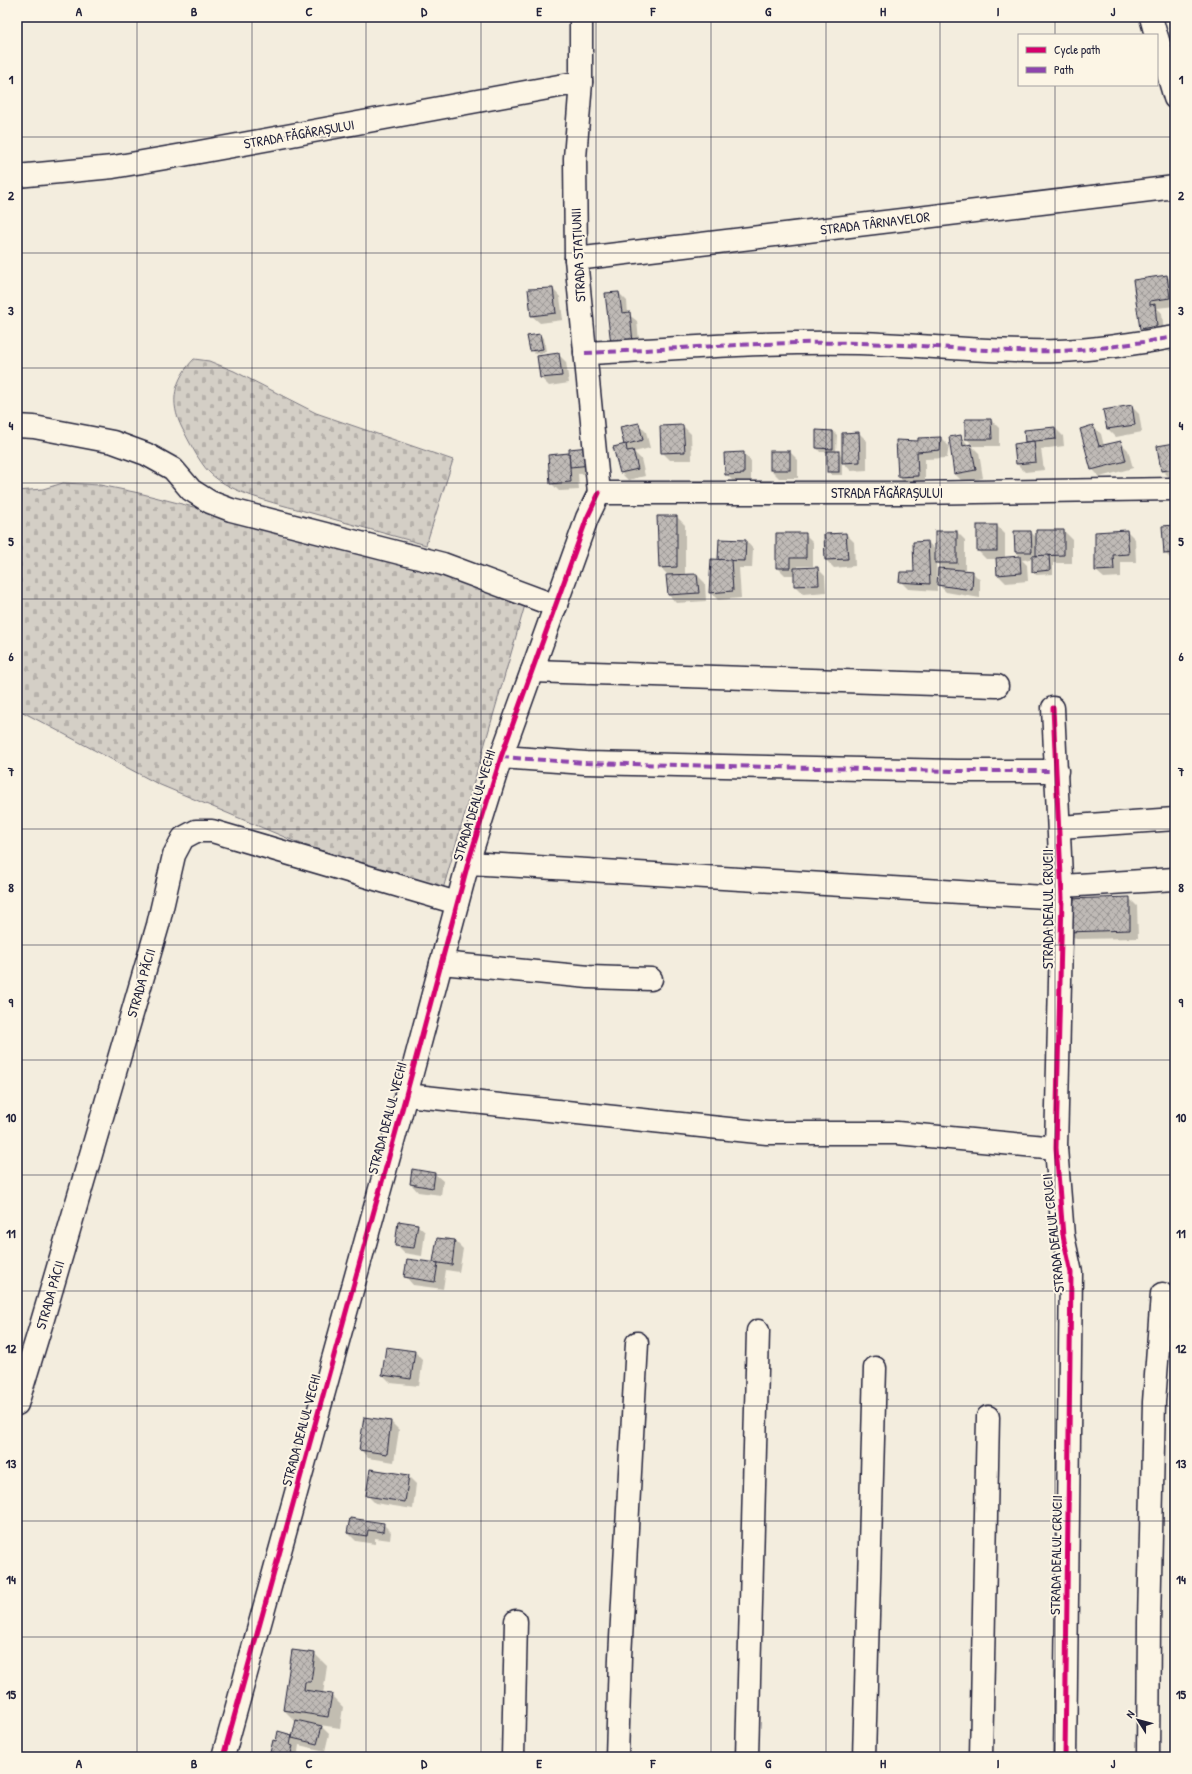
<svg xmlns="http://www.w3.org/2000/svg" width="1192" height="1774" viewBox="0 0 1192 1774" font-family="'Patrick Hand',sans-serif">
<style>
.cemetery{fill:url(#cemetery-stones);stroke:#7b7880}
.shadow{fill:#0003}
.building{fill:url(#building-cross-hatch);stroke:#22223b}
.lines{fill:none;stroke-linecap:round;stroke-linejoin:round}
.minor-casing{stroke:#22223b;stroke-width:25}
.minor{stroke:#fcf5e5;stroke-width:22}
.quiet{stroke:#8e44ad;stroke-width:4;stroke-dasharray:8 4;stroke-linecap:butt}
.cycleway-casing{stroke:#fcf5e5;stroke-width:8}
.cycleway{stroke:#d6006c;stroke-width:5}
.grid{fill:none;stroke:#22223b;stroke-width:1;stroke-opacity:0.55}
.labels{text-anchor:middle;stroke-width:4;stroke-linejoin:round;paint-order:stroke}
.street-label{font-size:14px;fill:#22223b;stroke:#fcf5e5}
.neatline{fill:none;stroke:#22223b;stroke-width:1.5}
.grid-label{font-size:13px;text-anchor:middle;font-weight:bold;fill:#22223b}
</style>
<defs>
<pattern id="cemetery-stones" width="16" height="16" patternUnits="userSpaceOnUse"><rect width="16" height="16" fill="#d4cfc6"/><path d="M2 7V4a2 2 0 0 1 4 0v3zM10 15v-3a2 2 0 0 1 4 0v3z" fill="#b6b1ab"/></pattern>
<pattern id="building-cross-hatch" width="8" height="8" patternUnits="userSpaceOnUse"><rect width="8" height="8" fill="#bfbab6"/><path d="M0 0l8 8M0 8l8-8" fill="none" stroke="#9b9795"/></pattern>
</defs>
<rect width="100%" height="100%" fill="#f3edde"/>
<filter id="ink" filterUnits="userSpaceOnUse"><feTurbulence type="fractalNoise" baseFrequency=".025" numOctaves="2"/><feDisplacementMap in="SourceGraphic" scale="8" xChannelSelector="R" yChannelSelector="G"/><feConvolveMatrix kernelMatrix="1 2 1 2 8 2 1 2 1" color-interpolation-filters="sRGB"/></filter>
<g filter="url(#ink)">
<!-- cemetery -->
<g class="cemetery">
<path d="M194,359l15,2 25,10 82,42 137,47 -27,85c-37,-10 -74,-21 -111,-31 -31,-9 -84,-19 -106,-42 -10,-10 -20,-31 -27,-44 -13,-26 -8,-48 12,-69z"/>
<path d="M63,483l37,2 39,8 265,68 121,44 -82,284 -142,-45 -143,-60 -141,-75v-218l26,-2z"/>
</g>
<!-- shadow -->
<g class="shadow">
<path d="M1167,276l7,8 1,22 -18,2 5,5 2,21 -15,2 -8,-8 -7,-47z"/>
<path d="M553,289l7,8 3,23 -23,3 -8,-7z"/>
<path d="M619,293l8,8 1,13 9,7 3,29 -20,2z"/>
<path d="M540,335l4,3 2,14 -11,2 -4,-4z"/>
<path d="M558,354l8,8 3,21 -20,3 -8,-8z"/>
<path d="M1131,406l8,8 3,18 -26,5 -8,-8 -3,-18z"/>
<path d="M991,420l8,8v18h-27l7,7 4,25 -20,4 -8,-8 6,-38 8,10 4,-1 -7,-7z"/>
<path d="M638,424l8,8 4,16 -16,4 7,7 4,17 -17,4 -8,-8 5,-27z"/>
<path d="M683,426l8,8 1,26h-22l-8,-8z"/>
<path d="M1093,426l8,8 3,12 16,-4 8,8 5,18 -33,9 -8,-8z"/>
<path d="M1055,428l8,8 1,10 -23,3 3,21 -19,2 -8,-8 -2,-20 11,-1 -1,-12z"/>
<path d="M833,431l4,4 -1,17h2l5,5 16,-24 8,8v29l-16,1 -9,-10v14h-10l-4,-4v-19h-8l-3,-4z"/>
<path d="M941,438l8,8 -2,12 -22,1v25l-18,1 -8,-8 20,-35v-3z"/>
<path d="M1175,444v33l-5,1 -8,-8z"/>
<path d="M790,452l8,8v18h-19l-8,-8z"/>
<path d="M743,453l8,8v20l-17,1 -8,-8z"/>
<path d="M570,454l29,19 -21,1 1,16 -20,1 -8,-8 -2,-27z"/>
<path d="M677,517l8,8v51l12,-1 8,8 1,18 -30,2 -7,-8v-19l-9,-9z"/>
<path d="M978,526h19l8,8v24l16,-1 -5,-5 15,-20 6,6 27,-7 8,8v24h-19v11l-17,1 -3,-4v-12l-11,1 5,5 1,16 -22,2 -8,-8 -1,-16h-11l-8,-8z"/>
<path d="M1175,526v35h-2l-8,-8z"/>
<path d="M1127,531l8,8 1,23h-15v15l-17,1 -8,-7z"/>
<path d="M957,532l8,8v31l7,1 8,8v18l-34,-6 -8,-8 5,-15 -7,-7 1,29 -29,-2 -8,-8 15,-8 13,-31 8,9z"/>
<path d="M805,534l8,8v24h-15v3l19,-1 8,8 1,16 -23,2 -8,-8v-11h-10l-8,-8z"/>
<path d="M846,534l8,8 1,24 -21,2 -8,-8z"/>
<path d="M746,541l7,8 -1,19h-13l2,30 -23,2 -8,-8 9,-31z"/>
<path d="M1129,898l8,8 1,32 -62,1 -8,-7z"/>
<path d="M413,1170l22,4 8,7 -2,14 -23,-3 -7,-8z"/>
<path d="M417,1225l8,7 -3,24 -18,-3 -8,-8z"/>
<path d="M438,1239l17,2 8,8 -4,23 -13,-2 -3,19 -30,-4 -7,-8 28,-13z"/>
<path d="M387,1348l28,4 8,8 -4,26 -28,-3 -8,-8z"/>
<path d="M391,1422l8,8 -5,32 -26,-4 -7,-8z"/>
<path d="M408,1476l8,8 -3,25 -38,-6 -8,-8z"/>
<path d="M383,1524l8,8 -1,8 -15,-2v6l-19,-3 -8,-8z"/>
<path d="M293,1651l22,3 12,12 -4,28 8,1 12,12 -3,21 -20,-3 9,9 -4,17 -26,-6 -1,7 2,2v3h-30l9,-25 14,4 3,-14 -12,-12z"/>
</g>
<!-- building -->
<g class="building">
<path d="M1167,275l3,23 -20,3v4l5,-1 2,22 -17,3 -7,-49z"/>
<path d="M553,288l3,25 -25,3 -3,-27z"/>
<path d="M619,292l3,21 8,-1 3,31 -22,1 -6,-51z"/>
<path d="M540,334l3,15 -13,2 -3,-15z"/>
<path d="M559,353l3,23 -22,2 -3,-22z"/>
<path d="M1132,405l3,20 -28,4 -4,-19z"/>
<path d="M1175,413v26l-4,-25z"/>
<path d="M965,419h26l1,20h-27z"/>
<path d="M639,423l4,17 -19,5 -4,-18z"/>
<path d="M683,425l2,27 -24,1 -1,-27z"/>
<path d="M1093,425l6,21 22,-5 5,20 -35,9 -11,-41z"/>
<path d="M1055,427l1,12 -31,3 -1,-12z"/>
<path d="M816,430l17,1v18l-17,-1z"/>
<path d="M859,432l1,30 -18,1v-30z"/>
<path d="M961,435l2,11 8,-2 5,26 -22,4 -5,-37z"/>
<path d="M941,437l-1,13 -23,2 1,24 -20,1 -2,-37 22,1v-3z"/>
<path d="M1034,441l2,21 -20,2 -2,-20z"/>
<path d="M1175,443v26l-14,2 -4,-25z"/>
<path d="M626,444l1,7 6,-1 5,19 -18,4 -7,-26z"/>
<path d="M589,447l3,18 -22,2 -1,-18z"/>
<rect x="770" y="451" width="20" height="19"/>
<rect x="827" y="451" width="12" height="21"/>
<path d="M744,452v22l-19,1 -1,-22z"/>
<path d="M569,453l2,29 -21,2 -2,-29z"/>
<path d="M657,516h20v51l-18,1z"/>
<rect x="977" y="525" width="20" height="26"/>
<path d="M1175,525v28l-11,1 -2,-28z"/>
<path d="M1036,530h28v25l-28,1z"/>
<path d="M1127,530l2,24 -16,1 1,15 -19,1v-39z"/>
<rect x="935" y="531" width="22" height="32"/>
<path d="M1014,531h17l1,21h-17z"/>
<path d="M776,533h30v25h-16v10h-14z"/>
<path d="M846,533l2,26 -23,1 -1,-26z"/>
<path d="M719,539l27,1 -1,21 -27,-1z"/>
<path d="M928,541l2,43 -31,-2 1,-10h14l-1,-30z"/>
<path d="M1049,555l1,15 -18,2v-16z"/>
<path d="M1020,556l1,17 -24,2 -1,-17z"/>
<path d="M711,559l20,1 2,31 -24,2z"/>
<path d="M818,567l1,18 -25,1v-18z"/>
<path d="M938,568l35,3 -1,19 -35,-5z"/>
<path d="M697,574l2,19 -31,2 -2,-20z"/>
<path d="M1171,893h4v32h-2z"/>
<path d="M1130,897v33l-63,2v-33z"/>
<path d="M412,1169l23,4 -2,15 -23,-4z"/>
<path d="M398,1221l20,3 -4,24 -19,-2z"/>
<path d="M437,1238l18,2 -3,25 -19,-3z"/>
<path d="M407,1259l31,4 -3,19 -31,-5z"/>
<path d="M386,1347l29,4 -4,28 -29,-4z"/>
<path d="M364,1417l27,4 -4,33 -28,-4z"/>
<path d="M370,1469l39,6 -4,27 -39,-6z"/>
<path d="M350,1518l34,5 -1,9 -15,-2 -1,6 -20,-3z"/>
<path d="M292,1650l23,3 -4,29h-6l-1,8 28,4 -4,23 -45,-7z"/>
<path d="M296,1720l26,6 -5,18 -25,-6z"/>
<path d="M278,1731l14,4 -2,10 3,1 -2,7 4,1 -1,3h-25l4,-17 3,1z"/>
</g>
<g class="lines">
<defs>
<g id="minor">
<path d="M581,17v65l-6,76 1,101 23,234"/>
<path d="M1151,17l5,18"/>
<path d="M1157,37l18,61"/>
<path d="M17,176l96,-9 70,-12 398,-73"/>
<path d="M576,259l599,-72"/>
<path d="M585,353c91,-4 183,-12 274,-10 67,2 133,10 199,8 39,-1 78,-8 117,-14"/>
<path d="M17,426l17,1 79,15 33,12 27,15 18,21 19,12 21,8 212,54 113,42"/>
<path d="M599,493h314l262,-4"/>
<path d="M532,671l465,15"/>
<path d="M1053,708l9,190 -6,250 7,88 8,37 -6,484"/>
<path d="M501,757l85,6 370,8h101"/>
<path d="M1060,827l115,-8"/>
<path d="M468,863l594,35"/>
<path d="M1062,886l113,-7"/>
<path d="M441,963l148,14 62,2"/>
<path d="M406,1095l361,38h130l159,15"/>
<path d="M17,1404l25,-82 116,-397 16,-70 9,-17 13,-7h16l245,72"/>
<path d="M223,1757l183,-662 62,-232 33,-106 86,-239 12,-25"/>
<path d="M513,1757l3,-136"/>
<path d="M617,1757l3,-100 17,-314"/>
<path d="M747,1757l11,-426"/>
<path d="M864,1757l11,-389"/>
<path d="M981,1757l7,-340"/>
<path d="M1148,1757l1,-135 5,-220 8,-108"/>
</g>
</defs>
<!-- minor casing -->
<use href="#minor" class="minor-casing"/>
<!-- minor -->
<use href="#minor" class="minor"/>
<!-- quiet -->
<g class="quiet">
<path d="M585,353c91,-4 183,-12 274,-10 67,2 133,10 199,8 39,-1 78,-8 117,-14"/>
<path d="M501,757l85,6 370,8h101"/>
</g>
<defs>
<g id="cycleway">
<path d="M1053,708l9,190 -6,250 7,88 8,37 -6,484"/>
<path d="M223,1757l183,-662 62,-232 33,-106 86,-239 12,-25"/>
</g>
</defs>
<!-- cycleway casing -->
<use href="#cycleway" class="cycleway-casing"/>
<!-- cycleway -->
<use href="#cycleway" class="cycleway"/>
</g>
</g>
<!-- grid -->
<path class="grid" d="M137,17v1740M252,17v1740M366,17v1740M481,17v1740M596,17v1740M711,17v1740M826,17v1740M940,17v1740M1055,17v18M1055,85v1672M17,137h1158M17,253h1158M17,368h1158M17,483h1158M17,599h1158M17,714h1158M17,829h1158M17,945h1158M17,1060h1158M17,1175h1158M17,1291h1158M17,1406h1158M17,1521h1158M17,1637h1158"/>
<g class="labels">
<!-- street labels -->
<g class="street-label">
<text transform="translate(299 134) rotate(-10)" y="5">STRADA FĂGĂRAȘULUI</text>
<text transform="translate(875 223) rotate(-7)" y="5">STRADA TÂRNAVELOR</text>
<text transform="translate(578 255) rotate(-93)" y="5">STRADA STAȚIUNII</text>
<text x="887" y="498">STRADA FĂGĂRAȘULUI</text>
<text transform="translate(474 805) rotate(-73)" y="5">STRADA DEALUL VECHI</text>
<text transform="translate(1048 909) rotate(-90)" y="5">STRADA DEALUL CRUCII</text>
<text transform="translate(141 983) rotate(-74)" y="5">STRADA PĂCII</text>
<text transform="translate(387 1118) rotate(-75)" y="5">STRADA DEALUL VECHI</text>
<text transform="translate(1053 1233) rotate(-96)" y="5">STRADA DEALUL CRUCII</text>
<text transform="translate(50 1295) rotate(-74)" y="5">STRADA PĂCII</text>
<text transform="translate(301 1430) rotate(-75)" y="5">STRADA DEALUL VECHI</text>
<text transform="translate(1056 1555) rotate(-89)" y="5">STRADA DEALUL CRUCII</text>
</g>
</g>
<!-- margin -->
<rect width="1192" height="1774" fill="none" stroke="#fcf5e5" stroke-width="44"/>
<!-- legend -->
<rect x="1018" y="34" width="140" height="52" fill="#fcf5e5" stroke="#a5a1a1"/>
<rect x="1026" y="47" width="20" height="6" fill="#d6006c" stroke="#a5a1a1"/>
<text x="1054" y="54" font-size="12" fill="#22223b">Cycle path</text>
<rect x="1026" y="67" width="20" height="6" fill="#8e44ad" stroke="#a5a1a1"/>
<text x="1054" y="74" font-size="12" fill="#22223b">Path</text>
<!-- north arrow -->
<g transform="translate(1138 1720) rotate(306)" stroke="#fcf5e5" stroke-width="3" paint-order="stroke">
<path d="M0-3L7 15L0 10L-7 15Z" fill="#22223b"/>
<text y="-6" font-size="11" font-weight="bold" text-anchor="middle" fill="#22223b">N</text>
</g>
<rect x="22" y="22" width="1148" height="1730" class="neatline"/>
<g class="grid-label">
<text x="79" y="16">A</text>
<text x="194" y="16">B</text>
<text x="309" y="16">C</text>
<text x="424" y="16">D</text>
<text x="539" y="16">E</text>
<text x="653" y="16">F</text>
<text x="768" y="16">G</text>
<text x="883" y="16">H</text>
<text x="998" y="16">I</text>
<text x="1113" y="16">J</text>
<text x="11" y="84">1</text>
<text x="1181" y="84">1</text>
<text x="11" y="200">2</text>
<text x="1181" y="200">2</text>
<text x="11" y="315">3</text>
<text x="1181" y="315">3</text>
<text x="11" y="430">4</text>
<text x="1181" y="430">4</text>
<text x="11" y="546">5</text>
<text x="1181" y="546">5</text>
<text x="11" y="661">6</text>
<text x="1181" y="661">6</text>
<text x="11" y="776">7</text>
<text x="1181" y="776">7</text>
<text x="11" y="892">8</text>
<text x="1181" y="892">8</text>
<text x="11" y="1007">9</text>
<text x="1181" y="1007">9</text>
<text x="11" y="1122">10</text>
<text x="1181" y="1122">10</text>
<text x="11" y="1238">11</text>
<text x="1181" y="1238">11</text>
<text x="11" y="1353">12</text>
<text x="1181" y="1353">12</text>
<text x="11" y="1468">13</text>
<text x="1181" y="1468">13</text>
<text x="11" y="1584">14</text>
<text x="1181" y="1584">14</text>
<text x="11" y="1699">15</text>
<text x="1181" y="1699">15</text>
<text x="79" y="1768">A</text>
<text x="194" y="1768">B</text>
<text x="309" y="1768">C</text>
<text x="424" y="1768">D</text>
<text x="539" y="1768">E</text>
<text x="653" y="1768">F</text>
<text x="768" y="1768">G</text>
<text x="883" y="1768">H</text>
<text x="998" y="1768">I</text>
<text x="1113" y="1768">J</text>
</g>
</svg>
